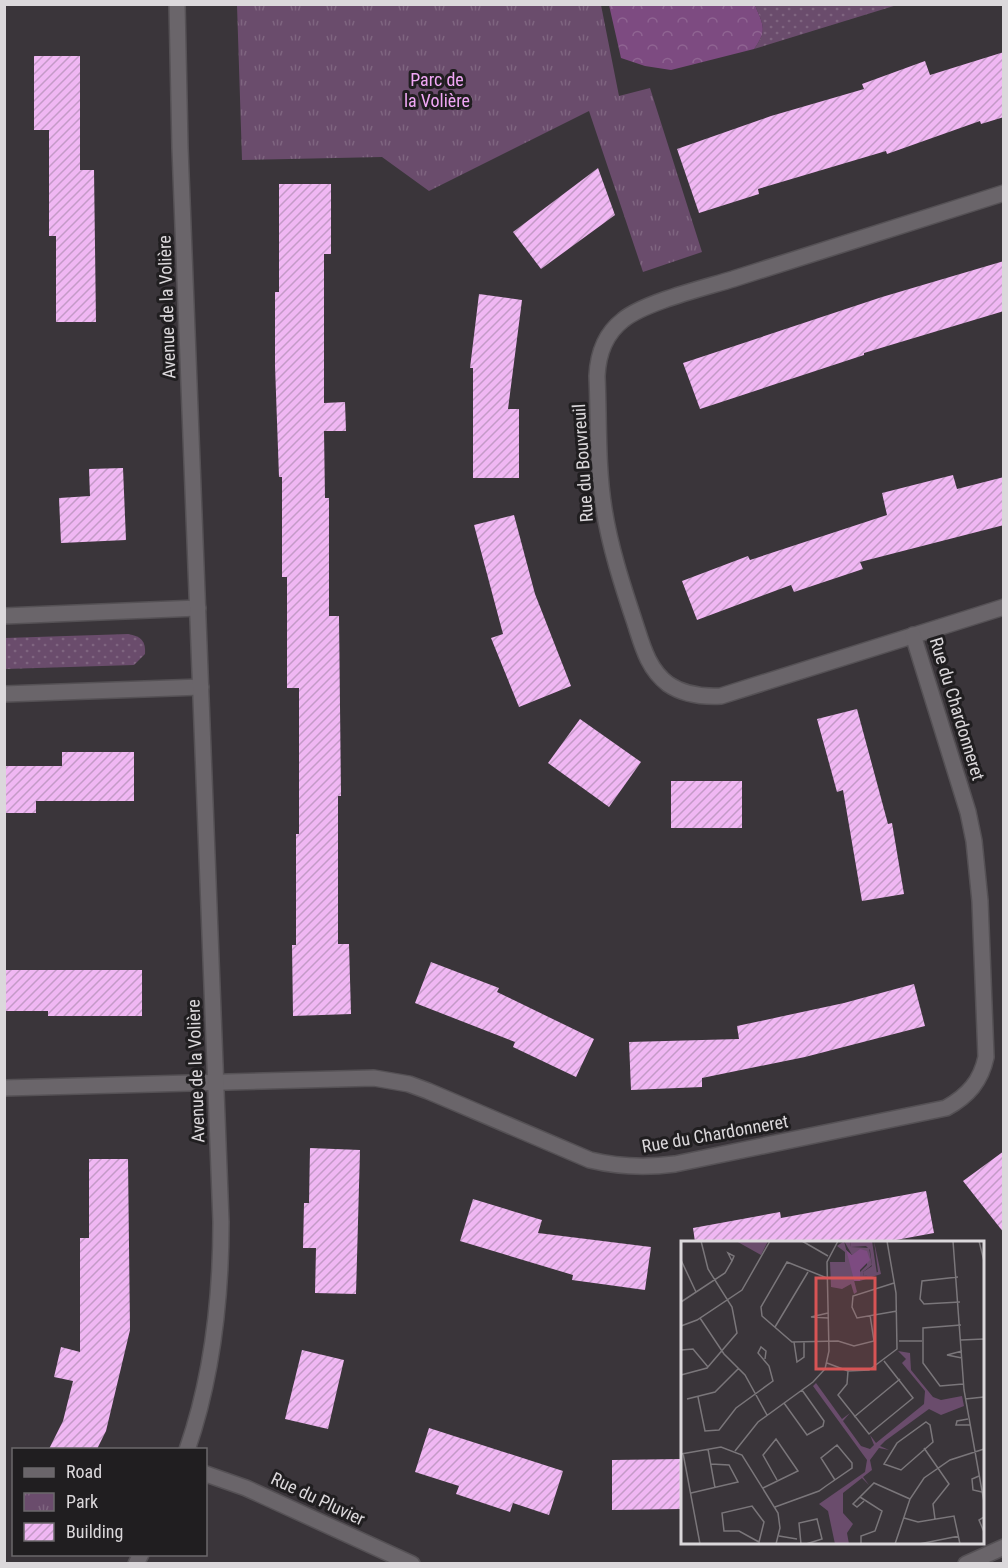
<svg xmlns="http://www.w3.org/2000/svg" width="1008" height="1568" viewBox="0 0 1008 1568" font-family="'Roboto Condensed',sans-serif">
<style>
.grass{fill:url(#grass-dots)}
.forest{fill:url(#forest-crowns)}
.park{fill:url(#park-tufts)}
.building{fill:url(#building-hatch)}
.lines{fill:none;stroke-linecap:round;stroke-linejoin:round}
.minor-casing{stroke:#555155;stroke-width:18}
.tertiary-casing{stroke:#555155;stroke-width:18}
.minor{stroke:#6a656a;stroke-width:15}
.tertiary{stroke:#6a656a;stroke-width:15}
.labels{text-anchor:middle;stroke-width:6;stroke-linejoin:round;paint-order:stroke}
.park-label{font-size:18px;fill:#f1a8f6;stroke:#201e20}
.street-label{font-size:18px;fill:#dbd8db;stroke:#201e20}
.inset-road{fill:none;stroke:#7a767a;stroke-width:1.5}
.view{fill:#d75455;fill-opacity:0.15;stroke:#d75455;stroke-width:3}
.inset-edge{fill:none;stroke:#dbd8db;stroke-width:3}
</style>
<defs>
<pattern id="grass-dots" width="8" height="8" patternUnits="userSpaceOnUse" patternTransform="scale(1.5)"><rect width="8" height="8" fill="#6a4c6c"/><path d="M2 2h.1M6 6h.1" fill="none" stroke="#7f6580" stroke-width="1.8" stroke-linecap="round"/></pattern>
<pattern id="forest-crowns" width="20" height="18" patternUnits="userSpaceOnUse" patternTransform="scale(1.5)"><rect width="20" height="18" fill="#7d4b81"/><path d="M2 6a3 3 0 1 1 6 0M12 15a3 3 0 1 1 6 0" fill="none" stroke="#8f6492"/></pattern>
<pattern id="park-tufts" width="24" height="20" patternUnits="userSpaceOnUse" patternTransform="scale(1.5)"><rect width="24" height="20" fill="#6a4c6c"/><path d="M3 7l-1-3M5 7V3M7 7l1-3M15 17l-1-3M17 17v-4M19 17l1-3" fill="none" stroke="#7f6580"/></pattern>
<pattern id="building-hatch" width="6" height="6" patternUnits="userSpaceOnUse" patternTransform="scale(1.5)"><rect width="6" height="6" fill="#f0b7f3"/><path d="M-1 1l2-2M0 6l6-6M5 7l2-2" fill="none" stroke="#c49ac7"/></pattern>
</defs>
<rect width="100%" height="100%" fill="#3a353a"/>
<!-- grass -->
<g class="grass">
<path d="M755,5h142l-143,44c14,-19 9,-24 1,-44z"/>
<path d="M128,634c13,2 18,7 17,20l-11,11 -129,4v-31z"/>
</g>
<!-- forest -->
<path class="forest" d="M609,5h146c8,20 13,25 -1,44l-83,21 -26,-4 -24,-8z"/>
<!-- park -->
<path class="park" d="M237,5h364l18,91 31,-8 52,164 -59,20 -54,-161 -160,80 -47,-34 -140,3z"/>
<!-- building -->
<g class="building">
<path d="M1004,52v65l-23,7 -1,-3 -93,33 -1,-3 -128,38 1,5 -60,19 -22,-64 94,-33 93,-27 -2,-5 63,-23 5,14z"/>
<path d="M34,56h46v114h14l2,152h-40v-86h-7v-106h-15z"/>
<path d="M598,168l17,47 -74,54 -28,-37z"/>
<path d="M279,184h52v70h-7v149l21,-1 1,29h-22l1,67h4v118h10l2,180h-3v148h11l2,70 -58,2 -1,-71h4v-111h3v-146h-12v-111h-5v-100h-3l-4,-111v-74h4z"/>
<path d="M1004,261v50l-140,42v2l-164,54 -17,-46 199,-66z"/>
<path d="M479,294l43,6 -14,109h11v69h-46v-110h-3z"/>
<path d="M123,468l3,72 -65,3 -2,-45 31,-2 -1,-27z"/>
<path d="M953,475l4,14 47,-12v48l-144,37 3,7 -69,23 -3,-7 -94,35 -15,-39 66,-25 2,4 137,-45 -5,-22z"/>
<path d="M514,515l21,79 36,92 -52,21 -28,-69 12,-4 -29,-109z"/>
<path d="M857,709l31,115 4,-1 12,71 -42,7 -19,-111 -6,2 -20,-73z"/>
<path d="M580,719l61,43 -32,45 -61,-44z"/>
<path d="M62,752h72v49h-98v12h-32v-47h58z"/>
<rect x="671" y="781" width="71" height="47"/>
<path d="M431,962l68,26 -2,4 97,47 -18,38 -63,-30 2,-5 -100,-39z"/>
<path d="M4,970h138v46h-94v-5h-44z"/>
<path d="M914,984l11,42 -120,31 -103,21v9l-71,3 -2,-48 110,-3 -2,-13 107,-23z"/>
<path d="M310,1148l50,2 -4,144 -41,-1 1,-45h-13l1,-45h5z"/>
<path d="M1004,1151v82l-41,-52z"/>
<path d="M89,1159h39l2,171 -24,101 -9,18h-48l14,-28 10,-40 -19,-4 7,-30 19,5v-114h9z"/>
<path d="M926,1191l8,42 -49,9h-190l-2,-14 87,-16 1,6z"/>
<path d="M473,1199l69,21 -4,13 113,14 -6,43 -73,-10 1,-5 -113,-34z"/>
<path d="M302,1350l42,10 -16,69 -43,-10z"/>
<path d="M429,1428l134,43 -14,44 -36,-12 -3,9 -54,-18 3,-8 -44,-14z"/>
<path d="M682,1459v50l-70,1v-50z"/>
</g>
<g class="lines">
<defs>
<g id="minor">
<path d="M1004,193c-91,28 -181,57 -271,86 -29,9 -88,23 -110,41 -18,14 -25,34 -26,56 2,44 0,90 7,133 6,38 18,75 30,111 8,24 13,48 34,64 16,11 34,13 53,12l283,-89"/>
<path d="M4,616l194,-8"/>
<path d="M4,694l197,-7"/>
<path d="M4,1088l370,-10 35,6 19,7 162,69c29,7 55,8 85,4l271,-56c22,-12 35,-27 40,-51l-6,-156 -6,-60 -6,-29 -55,-177"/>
<path d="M206,1474l40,14 166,76"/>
<path d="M966,1564l38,-17"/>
</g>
<g id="tertiary">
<path d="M177,4l3,144 41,1074c0,76 -9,156 -34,228"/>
<path d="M136,1564l5,-10"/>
</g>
</defs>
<!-- minor casing -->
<use href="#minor" class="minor-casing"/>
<!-- tertiary casing -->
<use href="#tertiary" class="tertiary-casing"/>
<!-- minor -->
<use href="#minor" class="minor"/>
<!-- tertiary -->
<use href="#tertiary" class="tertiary"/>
</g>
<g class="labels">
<!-- park labels -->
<g class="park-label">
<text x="437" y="86">Parc de<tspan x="437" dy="21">la Volière</tspan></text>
</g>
<!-- street labels -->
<g class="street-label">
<text transform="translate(167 307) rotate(-92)" y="6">Avenue de la Volière</text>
<text transform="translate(583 463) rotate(-94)" y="6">Rue du Bouvreuil</text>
<text transform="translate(957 709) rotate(73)" y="6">Rue du Chardonneret</text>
<text transform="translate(196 1071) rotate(-92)" y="6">Avenue de la Volière</text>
<text transform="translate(715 1134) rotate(-10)" y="6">Rue du Chardonneret</text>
<text transform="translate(318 1499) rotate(25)" y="6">Rue du Pluvier</text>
</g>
</g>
<!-- overview -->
<g transform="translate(681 1241)">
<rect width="303" height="303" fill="#3a353a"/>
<path d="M163,0h6l1,6 18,1 3,17 -9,7 1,4 14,-4 -4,-31 7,33 -21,7 -1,-8 8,-8 -1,-12 -14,2z" fill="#6a4c6c"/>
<path d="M164,8l7,6 8,-6 7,2 3,9 -10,10v11h-7l-3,-10 -13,-7 8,-2z" fill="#7d4b81"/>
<path d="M169,0h22l5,33 -13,2 -1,-4 9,-6 -2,-16 -4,-4 -15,1z" fill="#6a4c6c"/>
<path d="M55,0h32l-7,14zM163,0l13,51 -3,2 -3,-10 -9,5 -11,-2 -1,-25h15v-10l-8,-6zM217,110l12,2 1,17 22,27 8,3 21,-4 2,10 -23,9 -12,-6 -44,32 -5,5 9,4 -10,-2 -9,12 2,10 -9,7 6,8 -7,-7 -19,15v20l10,11 -6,9 2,11h-14l-7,-33 -9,-7 46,-32 2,-12 -54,-74 3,-3 26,36 8,-6 -7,8 18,25 9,3 4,-4 -4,-10 6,8 48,-39 1,-13 -23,-28 4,-4z" fill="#6a4c6c"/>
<path class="inset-road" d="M121,0l26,15M272,0l11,149 20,112M298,0l5,20M0,19l15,32M277,36l-36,4 -2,18 4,5 36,-2M146,37l-40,-16 -26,45 1,9 30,26 46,-1 16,5 20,-5 -4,-26M213,42l-41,13 -1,11 5,11 40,-7M0,61l44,-29 7,-12 2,-5 -6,-3 4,8M147,72l-17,4 17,1M19,77l24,36 21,21 22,40M280,84l-38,3v35l17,23 23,-2M0,85l16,-6 45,-30 28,-49M94,86l33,-55M280,99l23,-1M218,100h23M113,101l3,20 7,-5v-15M0,109l12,-1 15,18M281,110l-15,4 15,3M146,122l21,8 21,-1 28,-21 -1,-56 -9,-52M167,130l-1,13 -9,11 31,39 44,-36 -29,-37M0,134l26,-7 30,-35 -5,-26 -24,-38 -7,-28M17,156l7,34 14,-1 17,-22 37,-27 -4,-15 -11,-13 3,-6 5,4 -1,8M6,158l28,-7 24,-24M284,158l19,-2M103,162l23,32 16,-9 1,-5 -22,-31M173,176l46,-38M287,178l-11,2 -1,4h14M245,181l4,3 3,17 -32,28 -17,-6 13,-21zM243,207l25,36 -16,20 2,15M27,208l7,39M54,210l23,-29 55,-40 12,-13 4,-18 -2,-89 11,-21M2,212l17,91M0,213l40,-7 21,8 36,58 2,15 -4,16M298,235l-7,3 1,11 9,2M82,247l35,-17 -22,-32 -13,16 14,25M10,252l47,-11 -9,-17 -18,-1M179,256l22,14 -7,20 -14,5v8M183,260l-7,6 -4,-3 21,-21 36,16M71,265l12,16 -5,20 -20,-11h-15l-2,-18zM94,266l44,-16 7,-5 26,-18v-5l-15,-18 -16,13 14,22M303,276l-5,3 5,12M223,277l14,4 36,-6 6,28M98,295l18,3M120,303l-2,-21 18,-4 5,20 -16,5M214,303l15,-45 14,-21 26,-18 34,-11M238,303l40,-8"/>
<path class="view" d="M135,37h59v91h-59z"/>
<rect width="303" height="303" class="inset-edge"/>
</g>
<!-- border -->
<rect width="1008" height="1568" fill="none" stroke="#dbd8db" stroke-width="12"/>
<!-- legend -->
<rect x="12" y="1448" width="195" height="108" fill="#201e20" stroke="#6b686b" stroke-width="1.5"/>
<rect x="24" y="1468" width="30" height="9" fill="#6a656a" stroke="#6b686b" stroke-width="1.5"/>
<text x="66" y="1478" font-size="18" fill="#dbd8db">Road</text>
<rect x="24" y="1493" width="30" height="18" fill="url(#park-tufts)" stroke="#6b686b" stroke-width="1.5"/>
<text x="66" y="1508" font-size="18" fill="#dbd8db">Park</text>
<rect x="24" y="1523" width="30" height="18" fill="url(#building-hatch)" stroke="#6b686b" stroke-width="1.5"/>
<text x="66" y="1538" font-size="18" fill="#dbd8db">Building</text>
</svg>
